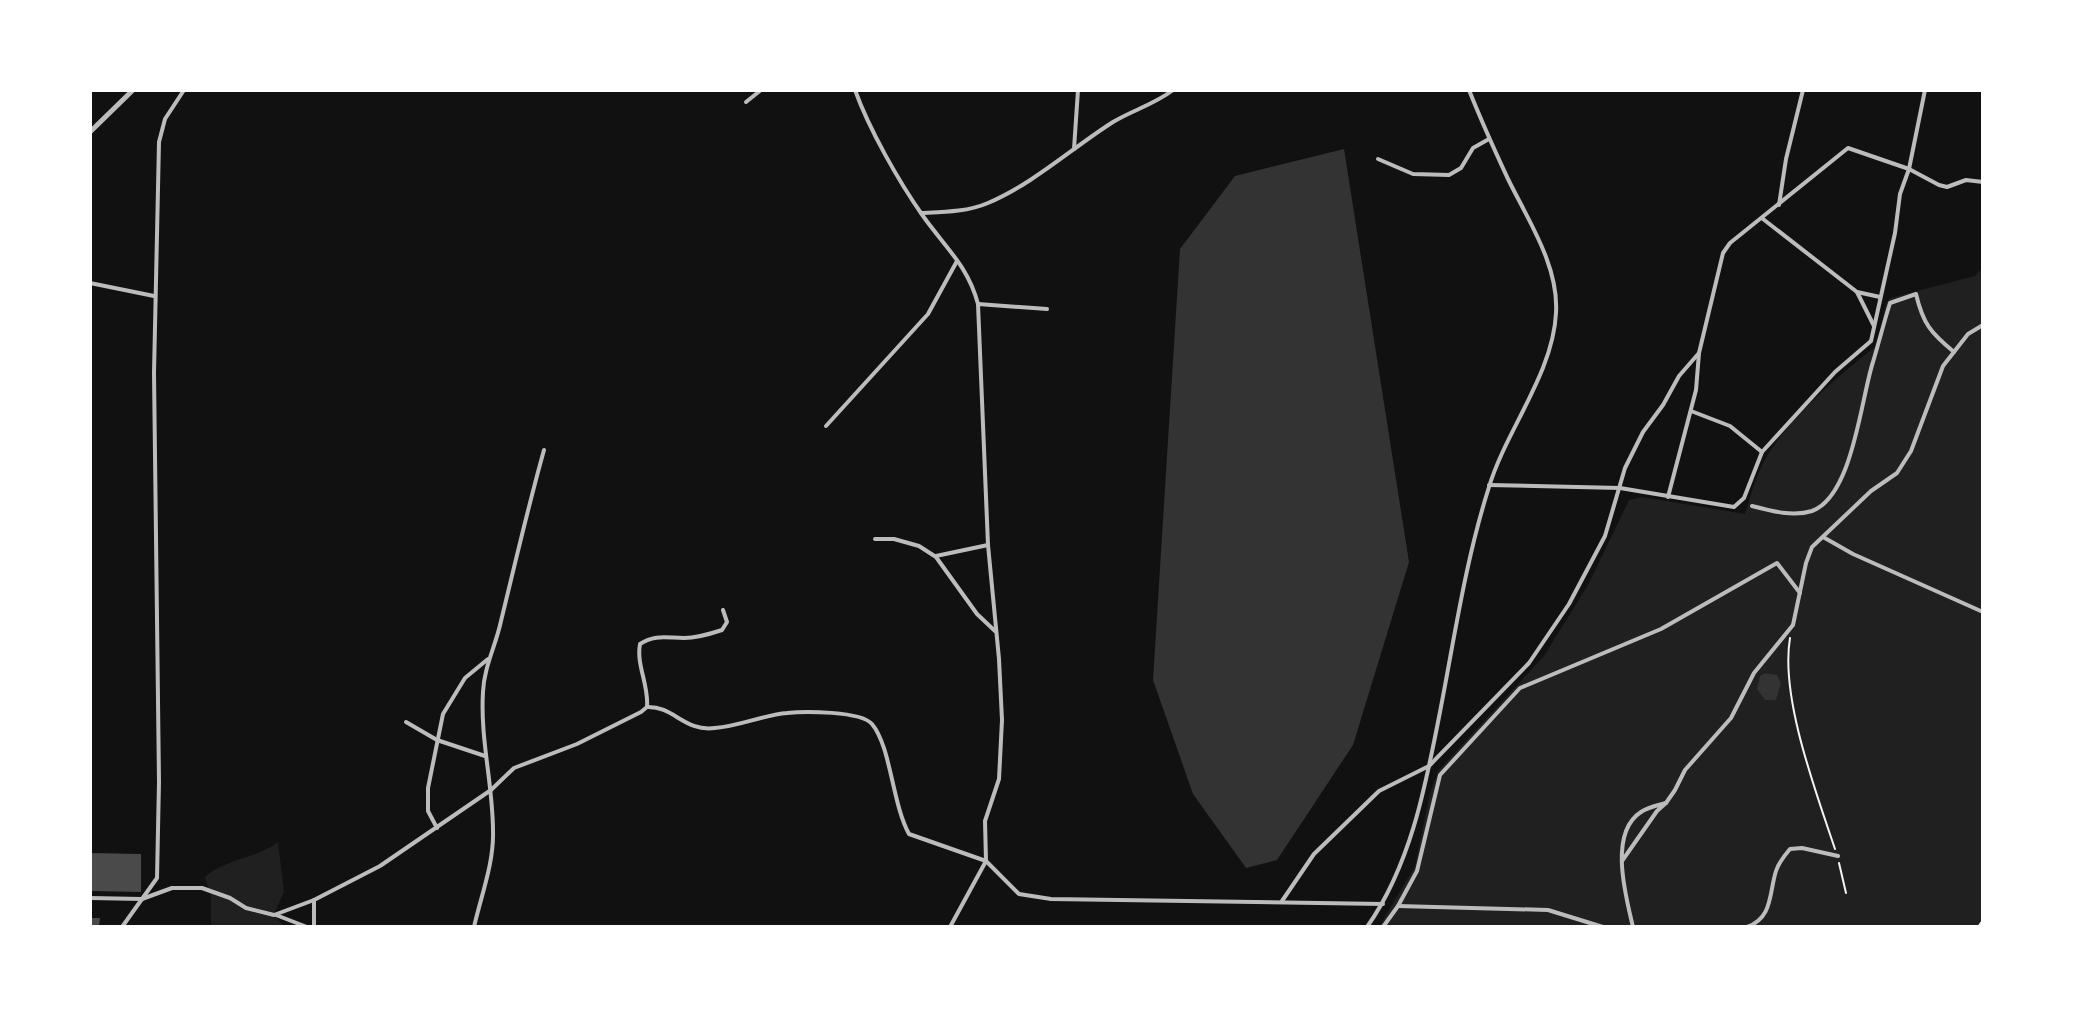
<svg xmlns="http://www.w3.org/2000/svg" width="2073" height="1017" viewBox="0 0 2073 1017" font-family="Figtree,sans-serif">
<style>
.green{fill:#202020}
.water{fill:#333}
.building{fill:#4a4a4a}
.lines{fill:none;stroke-linecap:round;stroke-linejoin:round}
.path{stroke:#f5f5f5;stroke-width:2}
.minor{stroke:#bcbcbc;stroke-width:4}
.tertiary{stroke:#bcbcbc;stroke-width:5}
</style>
<rect width="100%" height="100%" fill="#111"/>
<!-- green -->
<g class="green">
<path d="M1983,268v659h-604l36,-61 15,-73 8,-22 106,-115 44,-71 41,-85 13,-3 103,17c6,-19 11,-40 22,-58 24,-39 73,-83 110,-110l9,-43 4,-5 85,-22z"/>
<path d="M278,842l6,50 -10,22 10,13h-73v-30l-6,-20c21,-19 51,-18 73,-35z"/>
</g>
<!-- water -->
<g class="water">
<path d="M1344,149l65,413 -56,183 -76,115 -31,8 -53,-74 -40,-114 27,-431 55,-73z"/>
<path d="M1765,673l12,2 4,8 -5,17h-11l-8,-11 3,-13z"/>
</g>
<!-- building -->
<g class="building">
<path d="M90,853l51,1v38l-51,-1z"/>
<path d="M90,918h10l-1,9h-9z"/>
</g>
<g class="lines">
<!-- path -->
<g class="path">
<path d="M1790,638c-10,59 26,154 45,211"/>
<path d="M1839,863l7,30"/>
<path d="M1978,927l5,-7"/>
</g>
<!-- minor -->
<g class="minor">
<path d="M855,90c14,39 44,92 68,126 22,31 45,50 55,88l10,241 11,114 3,61 -3,59 -14,42 1,40 -36,66"/>
<path d="M746,102l15,-12"/>
<path d="M1074,149l4,-59"/>
<path d="M1378,159l35,15 36,1 12,-7 12,-20 16,-9"/>
<path d="M1779,205l7,-46 17,-69"/>
<path d="M921,213c22,-1 46,-1 67,-10 45,-19 84,-55 125,-81 20,-12 42,-18 60,-32"/>
<path d="M1763,219l94,73 23,5"/>
<path d="M90,283l64,13"/>
<path d="M1857,292l17,34"/>
<path d="M978,304l69,5"/>
<path d="M1691,411l39,15 32,26 73,-80 36,-31 24,-108 5,-39 9,-25 16,-79"/>
<path d="M826,426l102,-112 29,-53"/>
<path d="M1489,485l131,3 114,19 10,-9 18,-46"/>
<path d="M1668,497l28,-107 3,-37 24,-100 7,-10 118,-95 61,21 30,16 8,2 19,-7 17,2"/>
<path d="M1752,506c19,5 41,11 60,5 41,-15 49,-113 61,-149 6,-20 11,-40 17,-59l26,-9c7,30 15,39 38,58"/>
<path d="M1823,537l30,17 130,58"/>
<path d="M875,539h19l25,7 17,11 41,57 18,17"/>
<path d="M936,556l52,-11"/>
<path d="M647,707c27,-1 37,25 68,21 25,-2 48,-13 72,-15 17,-2 74,-2 85,11 19,23 20,79 37,110l77,27 33,33 32,5 332,5"/>
<path d="M406,722l31,18 48,16"/>
<path d="M1666,803l9,-13 10,-20 46,-52 23,-45 39,-48 13,-62 6,-16 59,-56 26,-18 14,-22 32,-85 25,-32 15,-9"/>
<path d="M437,828l-9,-17v-23l15,-74 22,-36 23,-19"/>
<path d="M1622,861l35,-50 9,-8c-8,2 -18,4 -25,9 -33,21 -15,85 -8,115"/>
<path d="M90,898l52,1 30,-11h30l28,10 16,10 28,7 40,-15 66,-34 111,-76 23,-22 63,-24 64,-32 6,-5c2,-22 -11,-42 -7,-63 15,-10 27,-6 44,-6 13,0 26,-4 38,-8l5,-8 -4,-12"/>
<path d="M314,900v27"/>
<path d="M1282,901l32,-47 65,-63 50,-25 100,-103 40,-59 36,-68 20,-68 18,-36 20,-27 16,-29 20,-23"/>
<path d="M1398,906l150,4 55,17"/>
<path d="M276,915l31,12"/>
<path d="M122,927l35,-49 2,-96 -5,-409 5,-231 6,-23 19,-29"/>
<path d="M474,927c7,-31 20,-64 19,-96 0,-46 -13,-92 -10,-139 1,-25 13,-47 18,-71 14,-57 27,-114 43,-171"/>
<path d="M1367,927c43,-61 58,-138 72,-210 15,-76 26,-155 50,-230 17,-57 64,-113 67,-174 3,-47 -28,-93 -48,-134 -14,-30 -27,-59 -39,-89"/>
<path d="M1383,927l15,-21 19,-35 23,-96 80,-87 141,-59 116,-66 23,30"/>
<path d="M1747,927c26,-9 22,-34 29,-56 3,-9 8,-15 14,-22l12,-1 36,8"/>
</g>
<!-- tertiary -->
<path class="tertiary" d="M90,132l43,-42"/>
</g>
<!-- border -->
<rect width="2073" height="1017" fill="none" stroke="#ffffff" stroke-width="184"/>
</svg>
